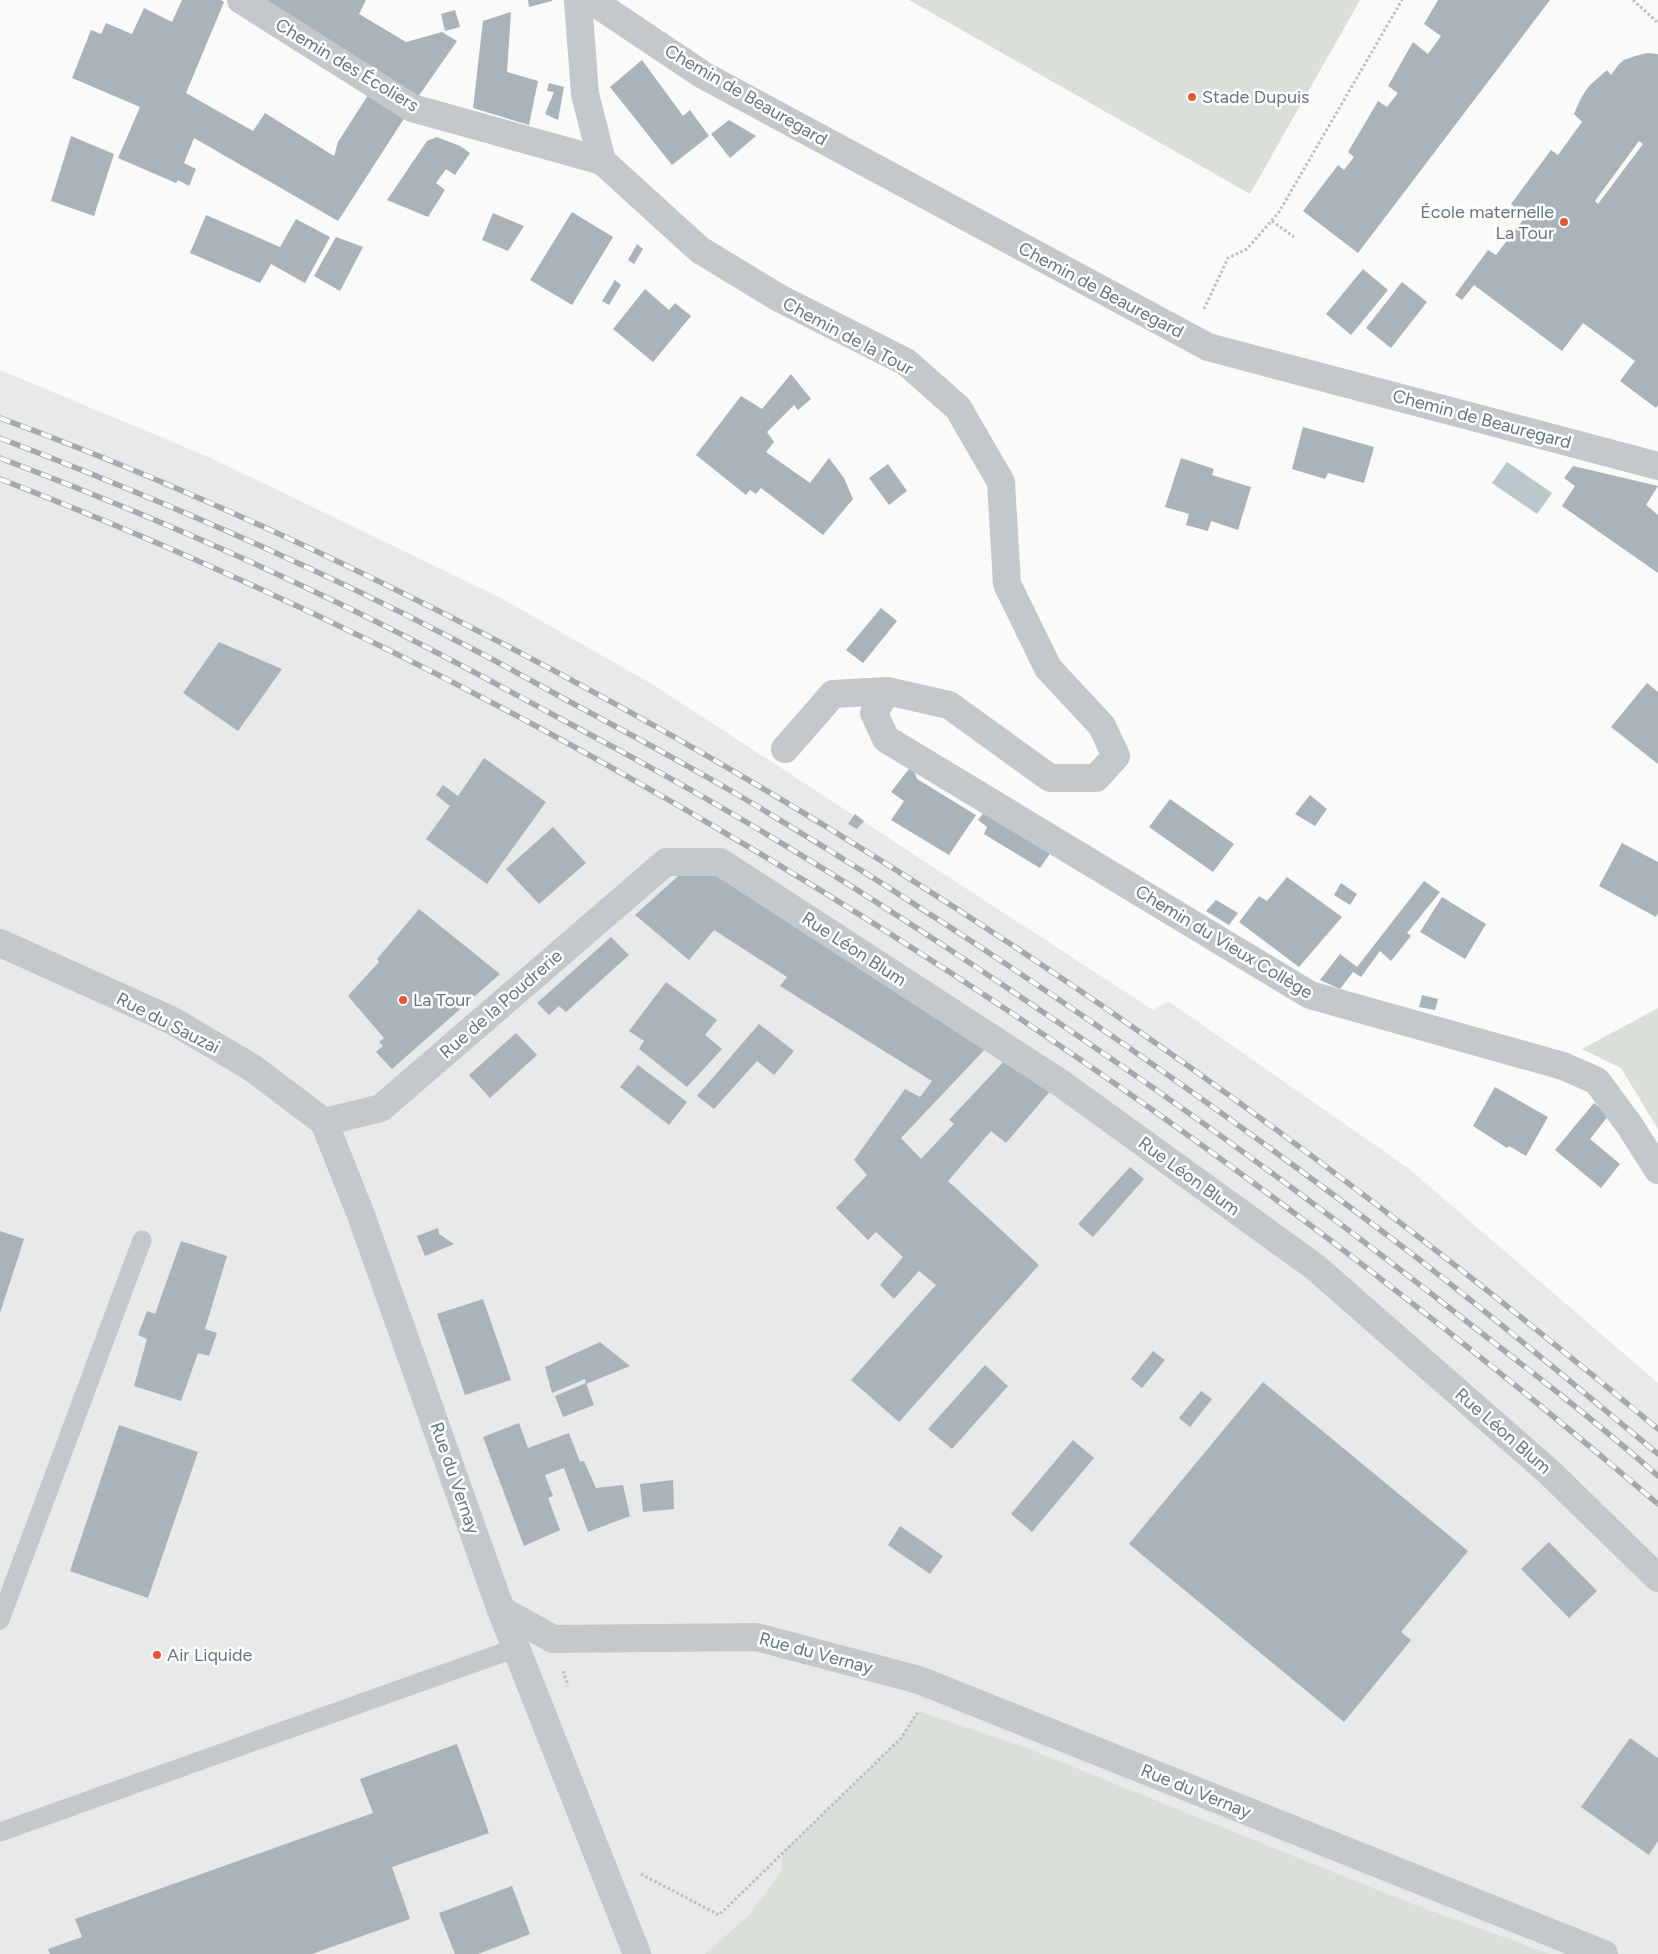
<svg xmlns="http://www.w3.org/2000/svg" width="1658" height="1954" viewBox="0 0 1658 1954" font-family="Figtree,sans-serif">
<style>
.built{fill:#e8e9e9}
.green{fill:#dadfd7}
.water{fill:#bbc7cb}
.building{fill:#aab3b9;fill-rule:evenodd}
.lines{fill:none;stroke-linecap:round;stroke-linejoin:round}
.path{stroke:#bbbfc2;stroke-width:3;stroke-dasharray:2.5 2.5;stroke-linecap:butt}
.service{stroke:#c3c8cc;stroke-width:19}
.minor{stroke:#c3c8cc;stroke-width:28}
.rail-casing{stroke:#a2aab0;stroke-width:5.5}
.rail{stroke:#fff;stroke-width:4;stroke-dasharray:11;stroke-linecap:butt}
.poi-dot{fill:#e4572e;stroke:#fff;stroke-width:2}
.labels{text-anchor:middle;stroke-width:5;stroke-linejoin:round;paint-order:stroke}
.street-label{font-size:18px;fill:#657683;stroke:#fff}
.poi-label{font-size:18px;fill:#657683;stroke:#fff;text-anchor:start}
</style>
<rect width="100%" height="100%" fill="#fafaf8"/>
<!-- built -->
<path class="built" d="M0,370l211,88 288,139 153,87 501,326 15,-9 240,167 250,215v571h-1658z"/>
<!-- green -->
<g class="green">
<path d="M909,0h451l-110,194z"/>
<path d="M1658,1008v121l-37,-61 -39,-19z"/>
<path d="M918,1711l106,36 386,156 140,51h-845l44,-39 32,-43 2,-20 118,-114z"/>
</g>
<!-- water -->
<path class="water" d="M1507,462l45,31 -15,21 -45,-31z"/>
<!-- building -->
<g class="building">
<path d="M182,0h39l3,2 -38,91 67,38 12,-18 69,43 4,-14 32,-50 37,22 -69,107 -144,-83 -10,25 12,6 -7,17 -11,-6 -2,3 -58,-25 22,-51 -68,-29 19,-48 10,4 5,-11 26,11 12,-26 28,14z"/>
<path d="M258,0h108l-7,14 47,28 36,-10 15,9 -39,56z"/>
<path d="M528,0h24v1l-23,6z"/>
<path d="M1438,0h112l-192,253 -55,-42 35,-46 6,5 10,-13 -6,-5 30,-51 9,6 11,-14 -10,-7 25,-44 15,12 13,-18 -17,-12z"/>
<path d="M455,10l5,17 -15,4 -4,-17z"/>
<path d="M511,12l-4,60 31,9 -9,44 -56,-17 10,-87z"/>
<path d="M1647,53l11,1v351l-2,3 -36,-27 15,-20 -52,-38 -21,28 -88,-66 -12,15 -7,-5 33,-45 8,5 30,-39 -15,-12 40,-54 7,5 24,-33 -8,-8 7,-16 8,-12 18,-16 4,5 8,-11 5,-4 11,-4zM1639,141l4,3 -45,60 -3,-3z"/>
<path d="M642,60l41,56 7,-6 19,26 -37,29 -62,-78z"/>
<path d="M549,83l15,4 -6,33 -13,-6 9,-22 -7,-1z"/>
<path d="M729,120l27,16 -26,22 -19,-24z"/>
<path d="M71,136l43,18 -20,62 -43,-15z"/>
<path d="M437,137l23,9 10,7 -15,22 -9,-6 -10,14 9,7 -17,27 -41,-17 40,-59z"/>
<path d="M572,212l41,25 -41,68 -42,-25z"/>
<path d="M493,213l31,13 -16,25 -26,-11z"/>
<path d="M206,215l74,32 16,-28 34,18 -25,46 -34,-19 -11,19 -70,-30z"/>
<path d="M336,237l27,10 -23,44 -26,-15z"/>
<path d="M637,244l6,5 -9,15 -6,-4z"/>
<path d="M1363,269l25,21 -37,45 -25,-21z"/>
<path d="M615,280l6,5 -12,20 -7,-4z"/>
<path d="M1402,282l25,20 -36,46 -25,-20z"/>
<path d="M645,289l24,21 6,-7 16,13 -38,46 -40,-33z"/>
<path d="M791,374l20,25 -13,11 -4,-5 -27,27 7,10 -8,10 44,31 19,-25 15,20 9,21 -30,36 -62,-47 -5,6 -6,-4 -4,5 -50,-40 45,-59 21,13z"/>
<path d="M1303,427l71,20 -10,36 -36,-10 -3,6 -33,-10z"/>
<path d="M1181,458l33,11 -2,6 39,12 -13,43 -27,-9 -3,10 -22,-6 3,-11 -24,-7z"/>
<path d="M888,464l19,27 -18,14 -20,-27z"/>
<path d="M1573,466l85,20 -12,19 12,10v58l-96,-67 13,-20 -11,-8z"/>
<path d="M881,608l16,13 -34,42 -17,-13z"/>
<path d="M219,642l63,27 -44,62 -55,-38z"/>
<path d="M1647,683l11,9v72l-47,-37z"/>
<path d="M484,758l62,44 -59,82 -61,-45 24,-33 -14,-11 7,-10 15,11z"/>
<path d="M912,765l5,14 59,36 -27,40 -58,-35 13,-19 -13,-9z"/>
<path d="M1310,795l17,14 -12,17 -20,-12z"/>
<path d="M1170,799l64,45 -21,28 -64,-45z"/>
<path d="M985,811l66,41 -11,16 -56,-34 3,-7 -9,-7z"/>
<path d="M855,814l9,7 -7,8 -9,-5z"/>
<path d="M553,827l33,36 -47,41 -33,-35z"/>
<path d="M1622,843l36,19v51l-2,4 -57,-31z"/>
<path d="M686,869l34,5 269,171 -88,93 20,21 33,-35 -5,-4 58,-62 45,31 -46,54 -15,-12 -43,50 91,84 -140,157 -48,-42 85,-95 -17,-14 -25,28 -14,-14 23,-28 -27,-25 -8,8 -32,-32 31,-33 -13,-15 51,-71 15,8 12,-16 -152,-95 7,-9 -73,-47 -25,30 -54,-45z"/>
<path d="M1287,877l55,40 -43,50 -60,-45 20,-26 8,5z"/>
<path d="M1424,881l16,11 -33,41 4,3 -20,25 -11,-10 -19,26 -8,-5 -13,17 -20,-9 20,-26 17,13z"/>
<path d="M1341,883l16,11 -7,11 -16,-10z"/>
<path d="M1442,897l44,27 -21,35 -45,-27z"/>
<path d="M1216,900l22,13 -9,12 -23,-14z"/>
<path d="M419,909l81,65 -108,95 -16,-17 7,-6 -4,-4 5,-4 -36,-42 31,-34 -2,-3z"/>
<path d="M611,937l18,18 -63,57 -7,-6 -10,9 -12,-12z"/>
<path d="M666,982l51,38 -12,15 17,14 -35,38 -48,-38 5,-8 -15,-10z"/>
<path d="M1422,995l16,4 -3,11 -16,-3z"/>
<path d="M759,1024l35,27 -20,24 -17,-14 -43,48 -17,-13z"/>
<path d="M516,1033l21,22 -47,43 -21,-23z"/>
<path d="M638,1065l49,37 -18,23 -49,-38z"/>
<path d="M1495,1087l53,30 -22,39 -17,-10 -2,2 -34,-22z"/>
<path d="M1594,1103l15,12 -19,24 30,25 -19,24 -46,-38z"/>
<path d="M1130,1167l14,12 -51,58 -15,-13z"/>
<path d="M438,1228l1,6 15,10 -29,12 -8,-20z"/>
<path d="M0,1231l24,8 -24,74z"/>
<path d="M181,1241l46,15 -22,73 12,4 -8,23 -11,-3 -17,48 -47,-15 13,-47 -9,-4 9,-24 8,3z"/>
<path d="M483,1299l28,81 -46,15 -28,-81z"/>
<path d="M600,1342l30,24 -44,18 -1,-5 -33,14 -7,-26z"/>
<path d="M1153,1351l12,9 -23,28 -11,-9z"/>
<path d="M985,1365l23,21 -56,63 -24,-20z"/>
<path d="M1263,1382l205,169 -67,81 10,8 -67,82 -215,-178z"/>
<path d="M586,1383l8,22 -31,12 -8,-21z"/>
<path d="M1201,1391l11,8 -22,28 -11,-9z"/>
<path d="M519,1423l9,25 41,-15 11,29 4,-1 12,27 27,-3 7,31 -42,16 -24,-64 -19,7 8,21 -5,2 12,32 -36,16 -41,-109z"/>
<path d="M119,1425l79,27 -50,146 -78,-27z"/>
<path d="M1073,1440l21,18 -62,74 -21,-18z"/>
<path d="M673,1480l1,29 -31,3 -3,-28z"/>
<path d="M900,1526l43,30 -13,18 -42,-29z"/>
<path d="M1549,1542l48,49 -28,27 -48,-49z"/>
<path d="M1630,1738l28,20v83l-9,14 -68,-48z"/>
<path d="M457,1744l32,89 -97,34 18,52 -98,35h-262l-2,-5 34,-12 -7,-18 298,-106 -13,-34z"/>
<path d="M512,1886l18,48 -52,20h-23l-16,-41z"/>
</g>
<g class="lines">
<!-- path -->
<g class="path">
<path d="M1633,0l25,23"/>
<path d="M1272,221l22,16"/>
<path d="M1204,309l24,-51 19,-9 32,-37 123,-212"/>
<path d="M563,1671l5,15"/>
<path d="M641,1874l78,41 182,-177 16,-25"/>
</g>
<!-- service -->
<g class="service">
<path d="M0,1620l142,-380"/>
<path d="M0,1832l516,-184"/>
</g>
<!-- minor -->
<g class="minor">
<path d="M241,0l171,108 190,53"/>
<path d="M578,0l7,94 17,67 98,89 79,48 127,64 52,46 43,74 6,102 41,84 54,58 14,30 -20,22h-46l-101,-73 -62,-14 -54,3 -48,55"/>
<path d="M591,0l112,75 505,272 450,119"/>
<path d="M887,691l-13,22 12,26 424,256 253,71 34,15 33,45 28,44"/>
<path d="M0,943l171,77 80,47 73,55"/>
<path d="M324,1122l37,93 140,395 52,29 203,-2 163,43 685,274"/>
<path d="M324,1122l57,-14 285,-246h54l342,222 253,183 234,205 109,106"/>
<path d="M501,1610l136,344"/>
</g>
<defs>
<g id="rail">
<path d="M0,418c129,47 255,103 378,163 462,224 886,520 1280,848"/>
<path d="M0,438c154,59 311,127 457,203 38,19 75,40 113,61 60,32 121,65 180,100 224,134 440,284 649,442 88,67 173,139 259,210"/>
<path d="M0,458c113,43 225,90 334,143 77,37 152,77 227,118 60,32 121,65 180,100 141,83 277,175 411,268 110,77 218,158 323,241 62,48 124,96 183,148"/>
<path d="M0,479c55,21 110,44 164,67 127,55 251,115 372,180 402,217 775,482 1122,778"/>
</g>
</defs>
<!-- rail casing -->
<use href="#rail" class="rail-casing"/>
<!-- rail -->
<use href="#rail" class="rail"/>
</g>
<!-- markers -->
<g class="poi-dot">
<circle cx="1192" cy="97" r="5"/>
<circle cx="1564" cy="222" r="5"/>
<circle cx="403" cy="1000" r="5"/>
<circle cx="157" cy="1655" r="5"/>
</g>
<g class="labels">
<!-- street labels -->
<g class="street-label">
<text transform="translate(347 65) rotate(31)" y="6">Chemin des Écoliers</text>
<text transform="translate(746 95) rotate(30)" y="6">Chemin de Beauregard</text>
<text transform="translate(1101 290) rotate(28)" y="6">Chemin de Beauregard</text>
<text transform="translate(848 336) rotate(28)" y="6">Chemin de la Tour</text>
<text transform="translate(1482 419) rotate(15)" y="6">Chemin de Beauregard</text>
<text transform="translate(1224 942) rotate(31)" y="6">Chemin du Vieux Collège</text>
<text transform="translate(854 949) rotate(33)" y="6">Rue Léon Blum</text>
<text transform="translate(501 1004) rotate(-41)" y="6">Rue de la Poudrerie</text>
<text transform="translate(168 1023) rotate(27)" y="6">Rue du Sauzai</text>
<text transform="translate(1189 1176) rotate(36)" y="6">Rue Léon Blum</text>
<text transform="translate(1503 1431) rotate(41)" y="6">Rue Léon Blum</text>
<text transform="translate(455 1478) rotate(71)" y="6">Rue du Vernay</text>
<text transform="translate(816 1653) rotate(15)" y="6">Rue du Vernay</text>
<text transform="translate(1196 1791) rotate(22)" y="6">Rue du Vernay</text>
</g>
<!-- poi labels -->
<g class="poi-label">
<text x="1202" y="103">Stade Dupuis</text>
<text x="1554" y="218" text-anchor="end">École maternelle<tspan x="1554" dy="21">La Tour</tspan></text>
<text x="413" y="1006">La Tour</text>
<text x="167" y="1661">Air Liquide</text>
</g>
</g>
</svg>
